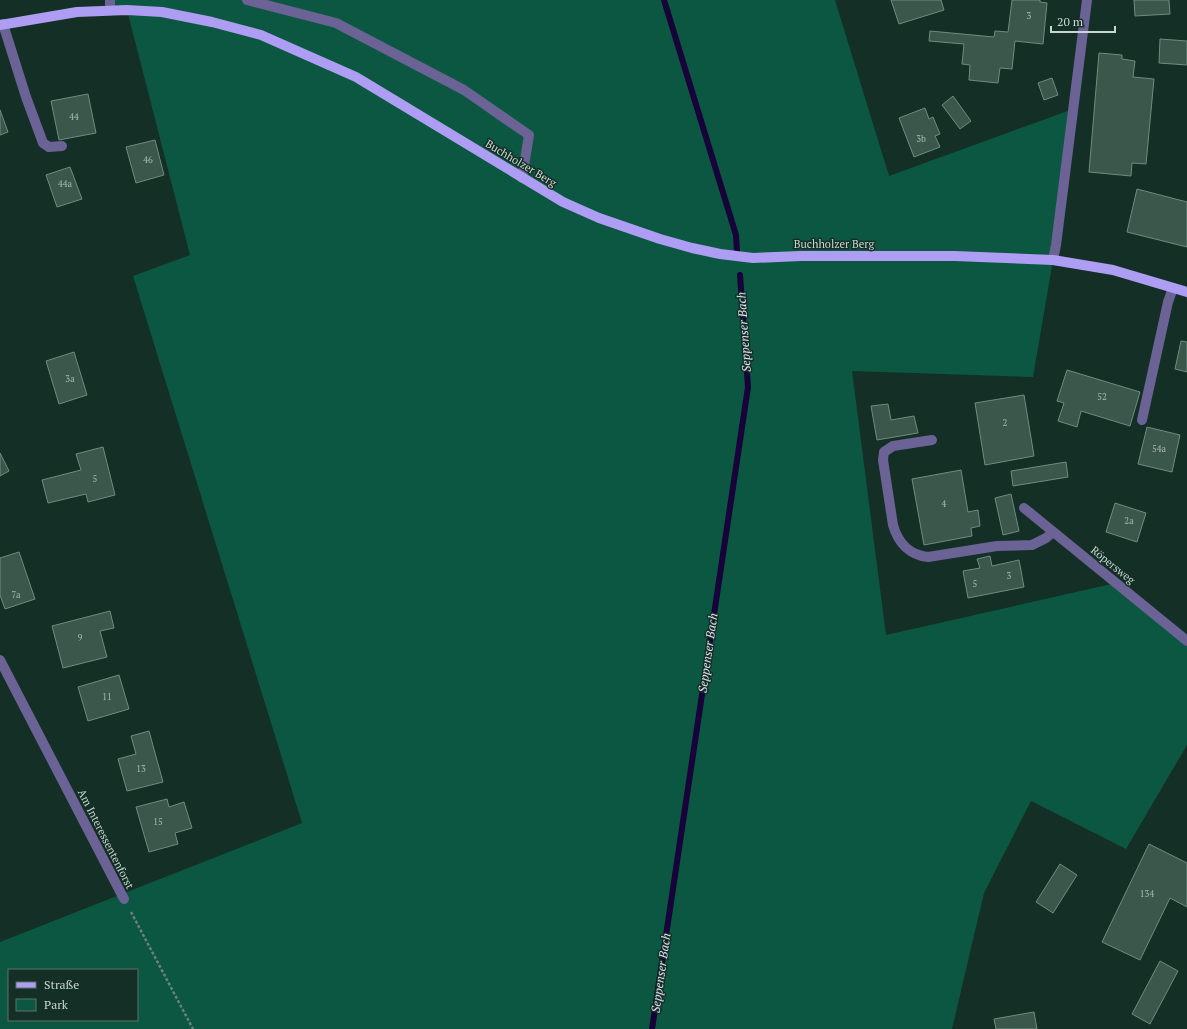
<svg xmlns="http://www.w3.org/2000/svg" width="1187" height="1029" viewBox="0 0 1187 1029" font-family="'PT Serif',serif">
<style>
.green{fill:#0c5741;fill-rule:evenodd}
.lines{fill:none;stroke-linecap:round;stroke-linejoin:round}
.stream{stroke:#17033a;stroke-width:6}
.building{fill:#3b574b;stroke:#6e8c80}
.path{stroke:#6b8179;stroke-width:2.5;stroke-dasharray:3 2;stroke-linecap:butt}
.minor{stroke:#6b6296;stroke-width:10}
.major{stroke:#ad9df3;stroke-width:10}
.labels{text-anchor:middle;stroke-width:3;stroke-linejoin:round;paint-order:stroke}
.number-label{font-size:9px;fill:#a5b7b0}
.street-label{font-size:11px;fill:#c8d7d1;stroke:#142f25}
.water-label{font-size:12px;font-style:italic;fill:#e2dff5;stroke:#142f25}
</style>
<rect width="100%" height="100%" fill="#142f25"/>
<!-- green -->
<path class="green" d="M110,0h725l54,176 184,-67 -20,151 -20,117 -181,-6 34,264 230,-52 71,58v104l-61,104 -95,-48 -47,92 -32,136h-952v-87l302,-119 -169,-547 57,-21 -63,-245h-17zM9,970h128v50h-128z"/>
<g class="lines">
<!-- stream -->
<g class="stream">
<path d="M664,0l72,235 1,17"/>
<path d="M652,1029l96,-642 -8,-112"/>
</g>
</g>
<!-- building -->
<g class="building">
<path d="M891,0h50l3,10 -45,14z"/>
<path d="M1012,0h28v2l7,1 -4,41 -28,-3 -3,28 -12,-1 -2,15 -29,-3 1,-15 -8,-1 2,-20 -35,-3 1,-10 64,6 1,-6 13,1z"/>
<path d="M1134,0h35l1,14 -35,2z"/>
<path d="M1160,39l27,2v24l-28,-2z"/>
<path d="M1099,53l23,2v4l13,2 -2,16 21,2 -8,85 -14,-1 -1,13 -42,-4z"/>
<path d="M1052,78l6,17 -14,5 -6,-17z"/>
<path d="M88,94l8,39 -37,7 -8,-39z"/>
<path d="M953,96l18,25 -11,8 -18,-24z"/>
<path d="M925,108l4,11 4,-2 7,17 -5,2 5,11 -26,10 -15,-39z"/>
<path d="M0,110l8,22 -8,3z"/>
<path d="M155,140l9,35 -28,8 -10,-36z"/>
<path d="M70,167l12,32 -25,8 -11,-32z"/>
<path d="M1137,189l50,13v45l-60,-15z"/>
<path d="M1181,341l6,1v30l-12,-3z"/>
<path d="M74,352l13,43 -28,9 -13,-43z"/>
<path d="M1067,370l73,22 -10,34 -49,-15 -4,16 -19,-6 6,-18 -7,-2z"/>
<path d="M1024,395l10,61 -49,9 -10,-62z"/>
<path d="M888,404l3,16 23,-4 4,17 -41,7 -6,-34z"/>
<path d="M1147,427l33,8 -8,37 -34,-8z"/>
<path d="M103,447l12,48 -27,7 -2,-8 -38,9 -6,-23 39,-10 -5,-16z"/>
<path d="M0,453l9,18 -9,5z"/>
<path d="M1066,462l2,15 -55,9 -2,-15z"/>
<path d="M961,470l7,42 10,-2 2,16 -9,2 1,8 -48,9 -12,-66z"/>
<path d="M1011,494l8,37 -16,4 -8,-37z"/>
<path d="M1115,503l31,10 -9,29 -31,-10z"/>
<path d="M19,552l16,47 -30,10 -5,-14v-37z"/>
<path d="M990,556l2,10 27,-6 5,27 -56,11 -5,-27 17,-3 -3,-9z"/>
<path d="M110,611l4,17 -14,3 7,26 -44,11 -11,-42z"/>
<path d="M119,675l10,34 -41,12 -10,-34z"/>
<path d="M149,731l14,51 -36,9 -9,-32 18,-5 -5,-18z"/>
<path d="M167,799l2,8 15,-5 8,26 -17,5 3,11 -29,8 -13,-45z"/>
<path d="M1149,844l38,19v44l-17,-9 -30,62 -38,-18z"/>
<path d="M1060,864l17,11 -24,38 -17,-11z"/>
<path d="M1160,961l18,10 -28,53 -18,-10z"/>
<path d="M1034,1012l3,17h-41l-2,-10z"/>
</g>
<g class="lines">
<!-- path -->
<path class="path" d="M131,912l62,117"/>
<!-- minor -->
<g class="minor">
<path d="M247,0l89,23 128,67 65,45 -7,43"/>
<path d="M110,10v-10"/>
<path d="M3,24l23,73 17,46 6,4 13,-1"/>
<path d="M1053,260l3,-15 31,-245"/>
<path d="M1142,420l26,-118 5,-14"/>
<path d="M932,440l-39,6 -9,6 -1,8 10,65c5,18 17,30 35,32l69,-11 35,-1 14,-7 7,-6"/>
<path d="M1024,508l163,133"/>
<path d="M0,660l124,239"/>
</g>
<!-- major -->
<path class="major" d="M0,25l77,-13 50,-2 35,2 50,10 49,13 95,42 207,125 36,16 61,21 32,9 28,6 33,4 48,-2h154l98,4 60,10 74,22"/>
</g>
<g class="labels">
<!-- number labels -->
<g class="number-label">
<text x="1029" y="19">3</text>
<text x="74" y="120">44</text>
<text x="921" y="142">3b</text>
<text x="148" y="163">46</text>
<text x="65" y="187">44a</text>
<text x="70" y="382">3a</text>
<text x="1102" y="400">52</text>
<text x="1005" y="426">2</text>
<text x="1159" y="452">54a</text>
<text x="95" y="482">5</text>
<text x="944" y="507">4</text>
<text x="1129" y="524">2a</text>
<text x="1009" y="579">3</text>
<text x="975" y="587">5</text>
<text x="16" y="598">7a</text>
<text x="80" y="641">9</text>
<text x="107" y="700">11</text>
<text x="141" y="772">13</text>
<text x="158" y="825">15</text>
<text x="1147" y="897">134</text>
</g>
<!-- street labels -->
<g class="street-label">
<text transform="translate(521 163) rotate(31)" y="4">Buchholzer Berg</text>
<text x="834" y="248">Buchholzer Berg</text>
<text transform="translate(1113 565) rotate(39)" y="4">Röpersweg</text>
<text transform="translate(106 839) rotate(63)" y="4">Am Interessentenforst</text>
</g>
<!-- water labels -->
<g class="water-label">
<text transform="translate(744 332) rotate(-94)" y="4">Seppenser Bach</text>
<text transform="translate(708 653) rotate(-82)" y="4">Seppenser Bach</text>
<text transform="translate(661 973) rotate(-82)" y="4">Seppenser Bach</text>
</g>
</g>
<!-- legend -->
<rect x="8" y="969" width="130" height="52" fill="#142f25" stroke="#5c726a"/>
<rect x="16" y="982" width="20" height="6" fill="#ad9df3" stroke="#5c726a"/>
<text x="44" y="989" font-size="12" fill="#c8d7d1">Straße</text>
<rect x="16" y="999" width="20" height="12" fill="#0c5741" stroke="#5c726a"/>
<text x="44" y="1009" font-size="12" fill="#c8d7d1">Park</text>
<!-- scale -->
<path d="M1051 26v6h64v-6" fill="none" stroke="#c8d7d1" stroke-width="2"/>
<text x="1057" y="26" font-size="12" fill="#c8d7d1" stroke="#142f25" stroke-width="3" paint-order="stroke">20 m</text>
</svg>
